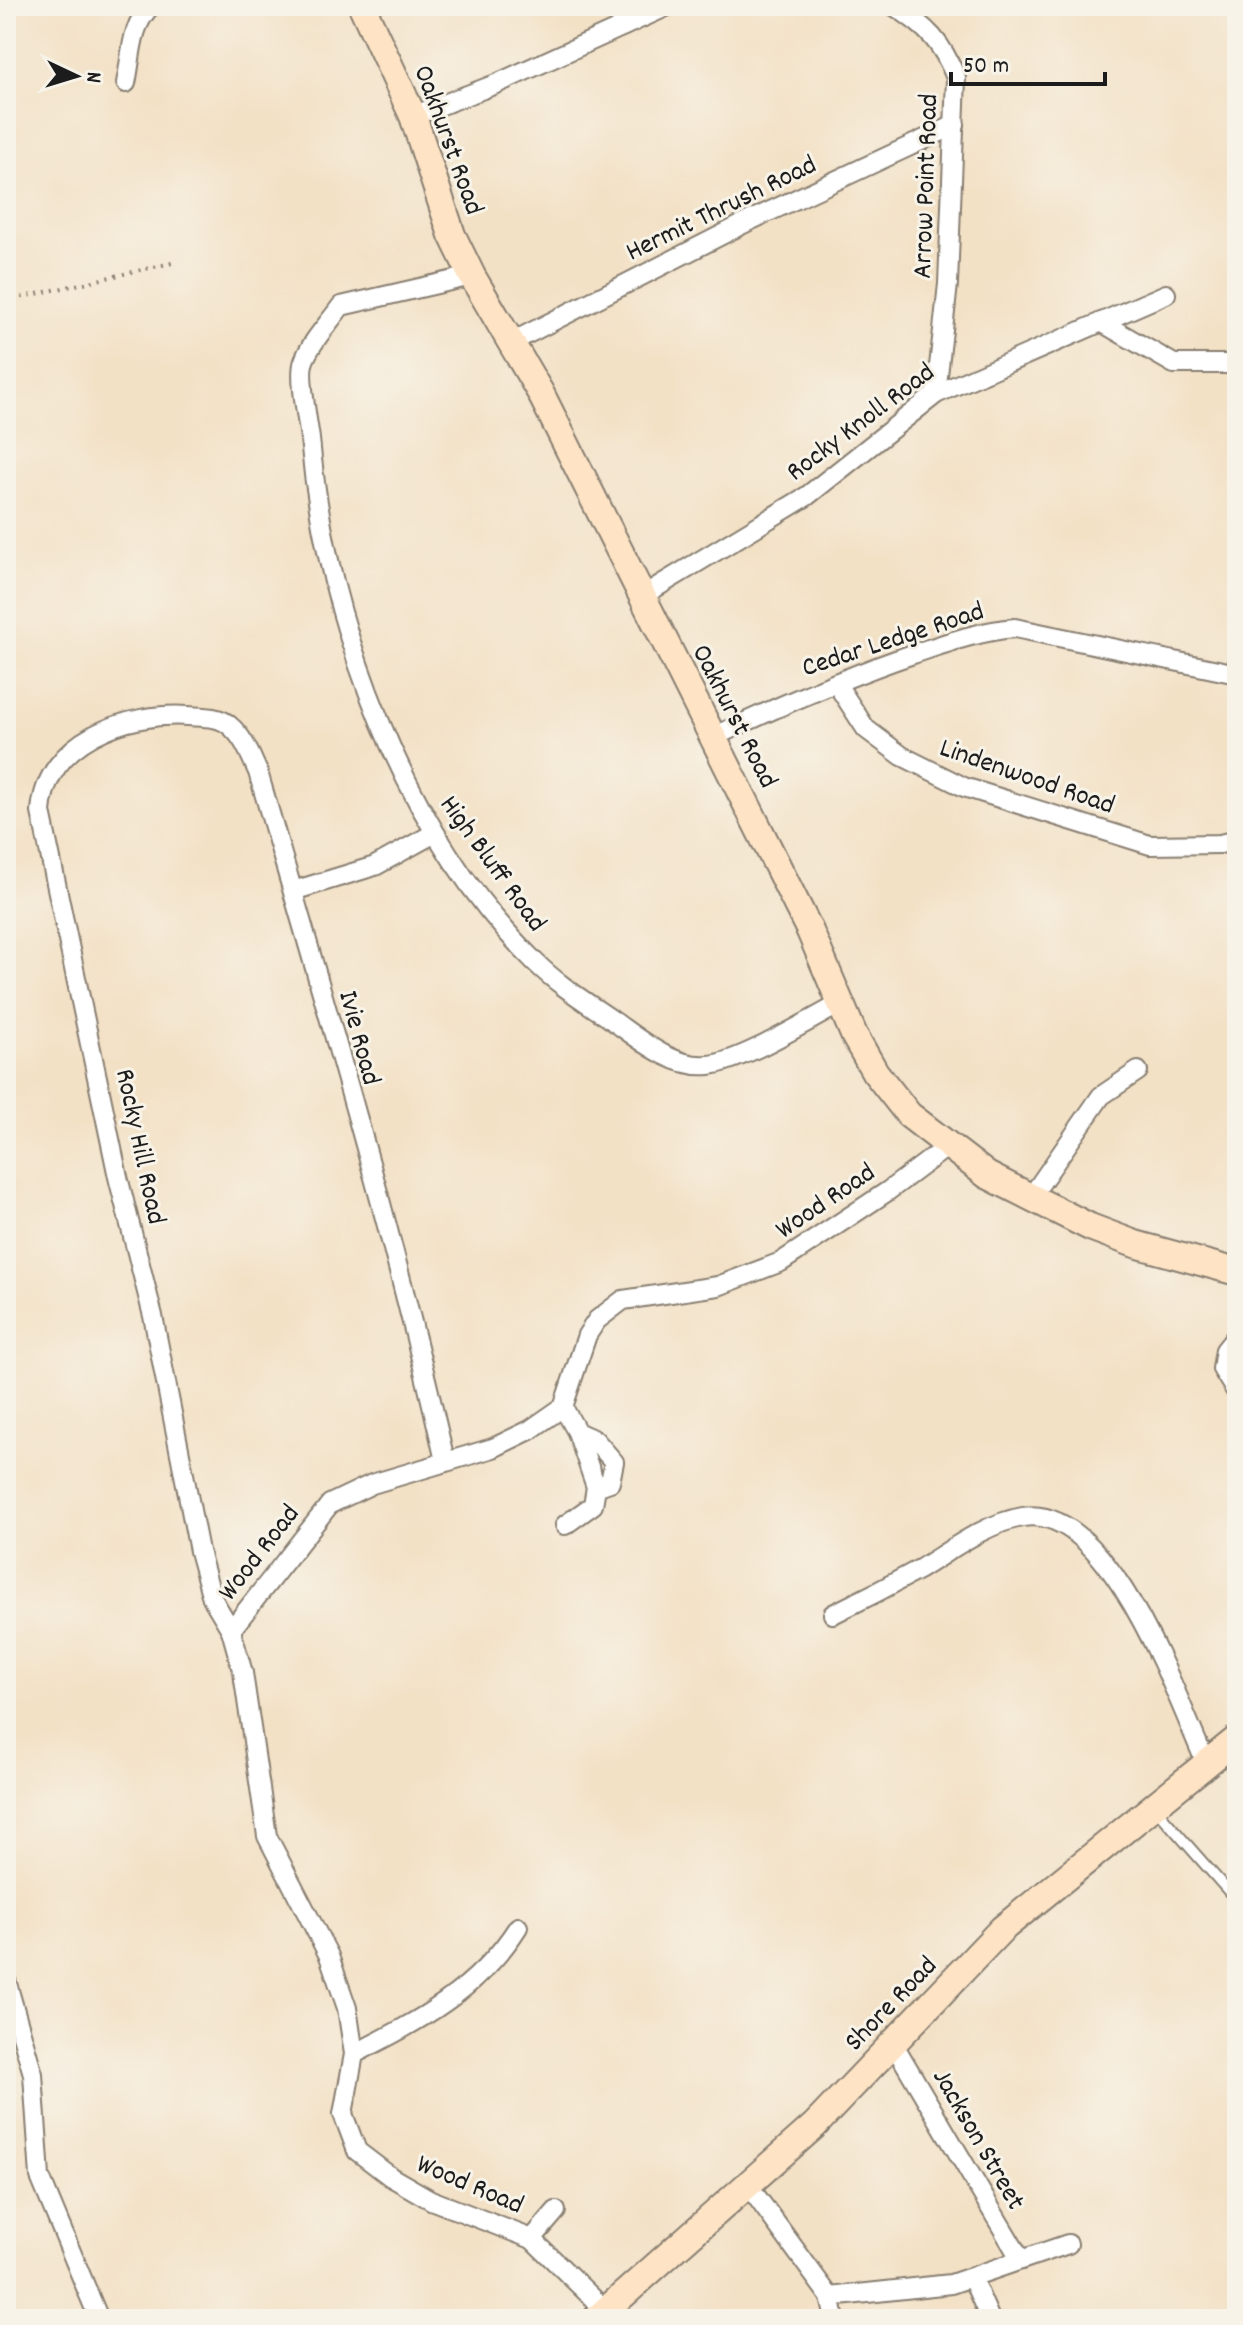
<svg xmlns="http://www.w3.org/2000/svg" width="1243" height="2325" viewBox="0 0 1243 2325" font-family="Dekko,sans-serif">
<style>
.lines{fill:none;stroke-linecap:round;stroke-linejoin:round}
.lane-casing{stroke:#887e71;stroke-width:13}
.street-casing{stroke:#887e71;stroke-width:22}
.secondary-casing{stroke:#887e71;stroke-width:30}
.path{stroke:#887e71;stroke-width:4;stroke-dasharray:2 6;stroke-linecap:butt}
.lane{stroke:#fff;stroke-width:9}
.street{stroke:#fff;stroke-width:18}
.secondary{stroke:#fee4c5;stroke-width:26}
.labels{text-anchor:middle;stroke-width:6;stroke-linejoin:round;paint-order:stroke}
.street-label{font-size:28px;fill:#1c1c1c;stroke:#f7f3e8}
</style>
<rect width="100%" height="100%" fill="#f7f3e8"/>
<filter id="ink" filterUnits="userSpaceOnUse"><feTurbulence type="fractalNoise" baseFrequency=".0125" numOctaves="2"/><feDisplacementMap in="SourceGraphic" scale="16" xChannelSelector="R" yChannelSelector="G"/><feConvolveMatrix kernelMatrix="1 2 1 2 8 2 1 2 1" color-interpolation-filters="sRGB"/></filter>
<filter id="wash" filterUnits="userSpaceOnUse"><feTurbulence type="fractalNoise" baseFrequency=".006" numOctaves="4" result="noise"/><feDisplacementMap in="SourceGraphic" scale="32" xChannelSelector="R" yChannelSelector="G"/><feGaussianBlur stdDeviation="1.8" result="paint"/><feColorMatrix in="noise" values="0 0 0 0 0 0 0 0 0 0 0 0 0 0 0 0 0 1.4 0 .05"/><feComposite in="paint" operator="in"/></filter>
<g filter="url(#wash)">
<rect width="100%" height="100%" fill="#f3e1c6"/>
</g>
<g filter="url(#ink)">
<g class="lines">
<defs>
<path id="lane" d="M1155,1808l82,93"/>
<g id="street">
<path d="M614,6l10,20"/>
<path d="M894,6c33,21 48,36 62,72l-8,206 -12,110"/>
<path d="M126,83c6,-27 4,-57 25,-77"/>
<path d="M413,116l83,-32 172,-78"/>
<path d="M472,276l-131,30c-12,17 -31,37 -37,55 -6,14 4,61 6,78 17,184 93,392 225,523 23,23 51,40 77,58 27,19 62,49 97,45 32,-3 100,-45 131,-61"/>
<path d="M1101,322l73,42h63"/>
<path d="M512,342l235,-120 208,-97"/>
<path d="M642,596l165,-100 129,-102 230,-100"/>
<path d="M836,683l30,46 36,27 62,31 186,58 70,-1 17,-4"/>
<path d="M713,737c66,-31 132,-60 200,-83 34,-11 66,-23 102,-26l222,46"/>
<path d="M293,891l82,-25 58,-32"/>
<path d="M1031,1197l70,-101 37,-25"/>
<path d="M1237,1335l-12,15 -3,19 15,24"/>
<path d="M563,1407l14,25 18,8 19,22 -4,20 -14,5 -19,-55"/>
<path d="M565,1525l28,-20 3,-18"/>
<path d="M833,1614c29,-14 58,-29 87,-45 31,-19 66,-46 103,-52 87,-14 154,182 183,246"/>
<path d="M231,1630l-19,-32 -13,-47 -46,-235 -35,-139 -77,-365c5,-72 86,-100 147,-96 14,1 31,0 41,9 15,12 21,30 29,47 66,228 135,457 187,689"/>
<path d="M6,1980l27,94 7,103 59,142"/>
<path d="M893,2043l128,217"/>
<path d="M354,2054c65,-33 124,-64 164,-127"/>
<path d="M748,2185l82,112 5,22"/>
<path d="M532,2239l24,-28"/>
<path d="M972,2278l18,41"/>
<path d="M830,2297l121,-13 117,-40"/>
<path d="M605,2310l-73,-71 -101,-39 -40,-23 -34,-26 -14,-37 11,-60 -7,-46 -18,-52 -62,-120 -24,-163 -12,-43 99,-126 42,-20 121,-36 37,-18 33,-23 24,-72 10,-15 26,-20 95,-14 63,-24 107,-71 60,-45"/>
</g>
<g id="secondary">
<path d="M362,6l51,110 39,119 20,41 68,116 270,539 44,104 21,37 34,43 78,60 103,52 45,17 102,28"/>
<path d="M596,2319l219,-194 187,-196 235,-190"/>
</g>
</defs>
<!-- lane casing -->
<use href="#lane" class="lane-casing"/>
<!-- street casing -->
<use href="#street" class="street-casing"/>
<!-- secondary casing -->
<use href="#secondary" class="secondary-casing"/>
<!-- path -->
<path class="path" d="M6,301l170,-39"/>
<!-- lane -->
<use href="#lane" class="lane"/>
<!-- street -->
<use href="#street" class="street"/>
<!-- secondary -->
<use href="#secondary" class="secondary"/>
</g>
</g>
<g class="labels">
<!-- street labels -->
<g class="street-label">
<text transform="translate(451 139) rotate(70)" y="10">Oakhurst Road</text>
<text transform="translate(923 186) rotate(-88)" y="10">Arrow Point Road</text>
<text transform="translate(720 206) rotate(-26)" y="10">Hermit Thrush Road</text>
<text transform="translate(859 420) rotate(-37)" y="10">Rocky Knoll Road</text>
<text transform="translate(892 637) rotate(-18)" y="10">Cedar Ledge Road</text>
<text transform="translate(737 715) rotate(63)" y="10">Oakhurst Road</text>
<text transform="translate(1028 774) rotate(19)" y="10">Lindenwood Road</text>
<text transform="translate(495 862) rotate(54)" y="10">High Bluff Road</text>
<text transform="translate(362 1037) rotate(75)" y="10">Ivie Road</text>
<text transform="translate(143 1146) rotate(78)" y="10">Rocky Hill Road</text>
<text transform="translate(824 1199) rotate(-34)" y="10">Wood Road</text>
<text transform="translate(257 1551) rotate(-52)" y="10">Wood Road</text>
<text transform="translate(889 2002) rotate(-46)" y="10">Shore Road</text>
<text transform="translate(981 2138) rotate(60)" y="10">Jackson Street</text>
<text transform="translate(471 2182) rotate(23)" y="10">Wood Road</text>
</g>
</g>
<!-- margin -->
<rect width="1243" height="2325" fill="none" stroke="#f7f3e8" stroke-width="32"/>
<!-- north arrow -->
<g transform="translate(76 76) rotate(94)" stroke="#f7f3e8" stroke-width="6" paint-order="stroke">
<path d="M0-6L14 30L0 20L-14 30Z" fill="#1c1c1c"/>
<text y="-12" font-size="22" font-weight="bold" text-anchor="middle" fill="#1c1c1c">N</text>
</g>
<!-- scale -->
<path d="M951 72v12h154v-12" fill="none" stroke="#1c1c1c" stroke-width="4"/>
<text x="963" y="72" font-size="24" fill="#1c1c1c" stroke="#f7f3e8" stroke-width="6" paint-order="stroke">50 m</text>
</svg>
